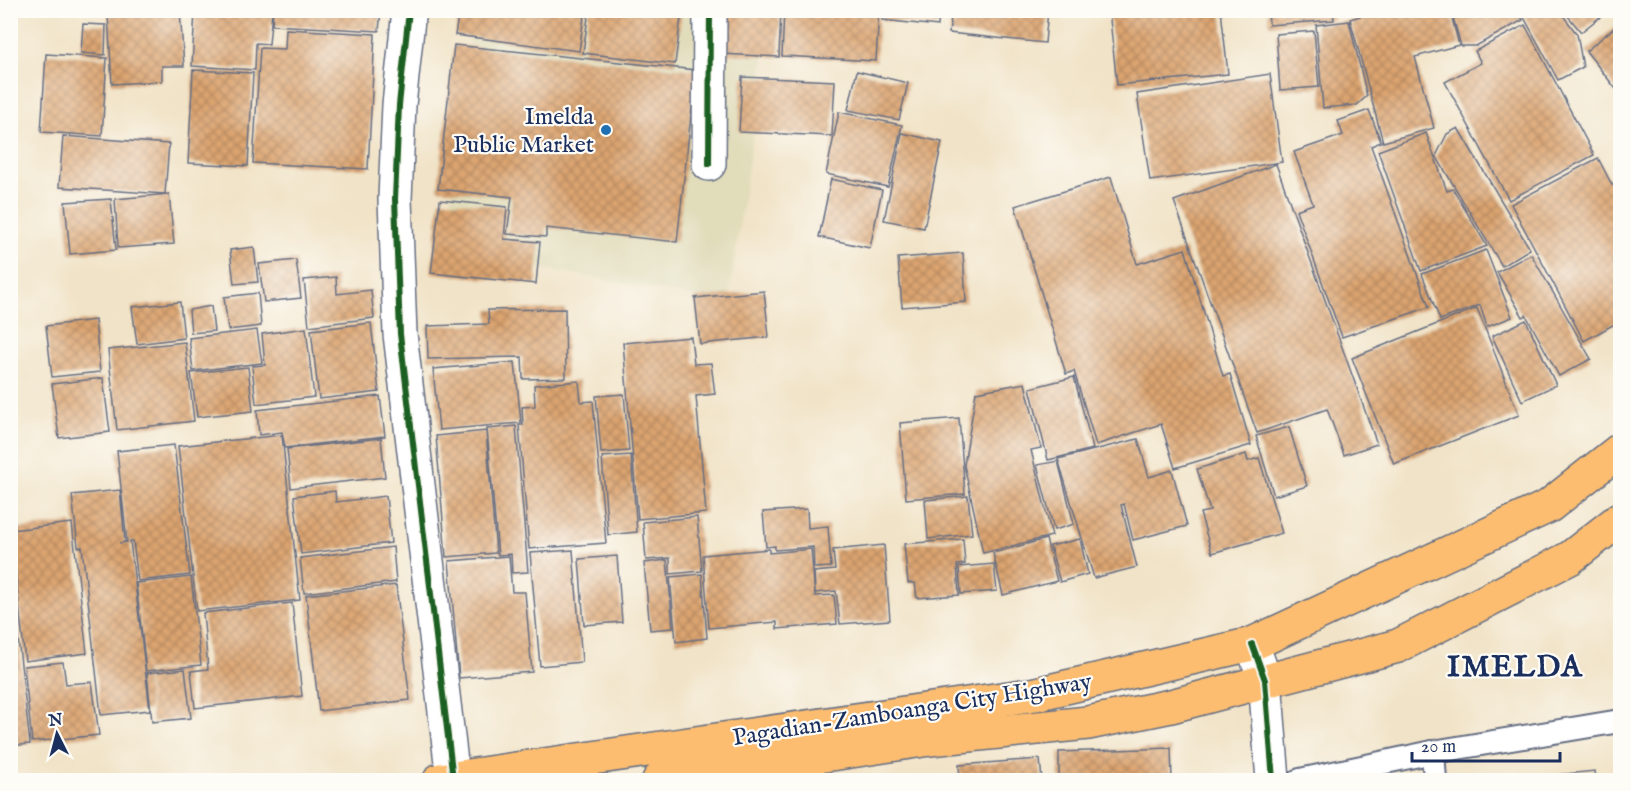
<svg xmlns="http://www.w3.org/2000/svg" width="1631" height="791" viewBox="0 0 1631 791" font-family="'IM FELL English',serif">
<style>
.built{fill:#e1dcba}
.building{fill:url(#building-cross-hatch)}
.lines{fill:none;stroke-linecap:round;stroke-linejoin:round}
.service-casing{stroke:#666e83;stroke-width:26}
.minor-casing{stroke:#666e83;stroke-width:36}
.trunk-casing{stroke:#666e83;stroke-width:36}
.service{stroke:#fff;stroke-width:22}
.minor{stroke:#fff;stroke-width:33}
.trunk{stroke:#fcbd6f;stroke-width:33}
.cycleway-casing{stroke:#fdfcf7;stroke-width:10}
.cycleway{stroke:#1b5e20;stroke-width:6}
.poi-dot{fill:#1f6fb2;stroke:#fdfcf7;stroke-width:2}
.labels{text-anchor:middle;stroke-width:4.5;stroke-linejoin:round;paint-order:stroke}
.poi-label{font-size:24px;fill:#1b2f5e;stroke:#fdfcf7;text-anchor:end}
.street-label{font-size:24px;fill:#1b2f5e;stroke:#fdfcf7}
.district-label{font-size:30px;font-weight:bold;letter-spacing:1.5px;fill:#1b2f5e;stroke:#fdfcf7}
</style>
<defs>
<pattern id="building-cross-hatch" width="8" height="8" patternUnits="userSpaceOnUse" patternTransform="scale(1.5)"><rect width="8" height="8" fill="#dca46f"/><path d="M0 0l8 8M0 8l8-8" fill="none" stroke="#b2865e"/></pattern>
</defs>
<rect width="100%" height="100%" fill="#fdfcf7"/>
<filter id="ink" filterUnits="userSpaceOnUse"><feTurbulence type="fractalNoise" baseFrequency=".0167" numOctaves="2"/><feDisplacementMap in="SourceGraphic" scale="12" xChannelSelector="R" yChannelSelector="G"/><feConvolveMatrix kernelMatrix="1 2 1 2 8 2 1 2 1" color-interpolation-filters="sRGB"/></filter>
<filter id="wash" filterUnits="userSpaceOnUse"><feTurbulence type="fractalNoise" baseFrequency=".008" numOctaves="4" result="noise"/><feDisplacementMap in="SourceGraphic" scale="24" xChannelSelector="R" yChannelSelector="G"/><feGaussianBlur stdDeviation="1.35" result="paint"/><feColorMatrix in="noise" values="0 0 0 0 0 0 0 0 0 0 0 0 0 0 0 0 0 1.4 0 .05"/><feComposite in="paint" operator="in"/></filter>
<g filter="url(#wash)">
<rect width="100%" height="100%" fill="#f1e3c7"/>
<!-- built -->
<path class="built" d="M473,11h298l-43,292 -283,-53z"/>
<g id="blocks">
<!-- building -->
<g class="building">
<path d="M195,10l77,2 -3,32 -13,-1 -1,27 -63,-4z"/>
<path d="M273,10h108l-2,21 -107,-6z"/>
<path d="M459,10h126l-6,41 -124,-16z"/>
<path d="M589,10h93l-7,54 -92,-11z"/>
<path d="M724,10h57l-2,47 -58,-3z"/>
<path d="M784,10h95l-3,51 -94,-5z"/>
<path d="M883,10h56l-1,16 -56,-6z"/>
<path d="M952,10h96l-3,33 -96,-10z"/>
<path d="M1109,10h112l7,64 -111,11z"/>
<path d="M1268,10h65l1,10 -65,5z"/>
<path d="M1381,10h69l9,35 -44,12 19,71 -51,14 -33,-123z"/>
<path d="M1451,10h66l6,10 -47,26h-15z"/>
<path d="M1520,10h39l18,24 6,33 -25,13z"/>
<path d="M1563,10h46l-28,22z"/>
<path d="M180,11l4,55h-22v15l-50,3 -4,-69z"/>
<path d="M1349,21l18,75 -10,9 -34,3 -7,-83z"/>
<path d="M1620,23v71l-34,-43z"/>
<path d="M83,24l23,1 -1,30 -24,-2z"/>
<path d="M1525,25l69,130 -85,45 -64,-118 36,-19 -6,-12z"/>
<path d="M286,29l89,5 -7,135 -115,-6 7,-115 25,1z"/>
<path d="M1314,31l5,56 -39,3 -4,-56z"/>
<path d="M454,45l242,25 -19,172 -131,-14v9l-39,-3 5,-37 -74,-8z"/>
<path d="M46,54l61,4 -5,78 -61,-4z"/>
<path d="M193,70l60,3 -5,93 -60,-3z"/>
<path d="M857,71l51,12 -9,37 -51,-10z"/>
<path d="M1270,74l12,88 -132,19 -13,-87z"/>
<path d="M742,77l93,4 -3,55 -93,-4z"/>
<path d="M1369,110l12,32 -10,4 58,161 -87,30 -46,-127 17,-6 -19,-52 49,-17 -5,-14z"/>
<path d="M839,112l63,13 -14,62 -62,-13z"/>
<path d="M1458,128l72,121 -28,17 -66,-110 11,-22z"/>
<path d="M902,133l40,9 -18,86 -40,-8z"/>
<path d="M1426,133l21,58 6,-2 34,57 -66,25 -43,-120z"/>
<path d="M63,136l106,8 -4,50 -106,-7z"/>
<path d="M1598,158l14,27h8v136l-36,20 -73,-137z"/>
<path d="M1276,164l101,280 -33,11 -17,-46 -70,24 -83,-232z"/>
<path d="M1111,177l26,87 48,-15 38,127 7,-2 21,71 -76,23 -14,-44 -65,21 -22,-74 -8,3 -51,-168z"/>
<path d="M831,179l51,11 -12,58 -51,-11z"/>
<path d="M169,194l5,50 -56,4 -3,-49z"/>
<path d="M111,199l5,51 -46,4 -5,-52z"/>
<path d="M440,200l67,7 -3,32 36,3 -4,42 -105,-11z"/>
<path d="M254,247l4,35 -24,2 -4,-34z"/>
<path d="M1486,250l26,67 -25,10 -7,-22 -40,15 -18,-46z"/>
<path d="M963,253l3,49 -64,5 -4,-49z"/>
<path d="M1531,254l60,105 -32,17 -33,-61 -3,2 -26,-45z"/>
<path d="M296,260l5,38 -37,4 -5,-38z"/>
<path d="M336,277l1,17 34,-4 3,28 -65,8 -5,-46z"/>
<path d="M764,291l5,46 -69,7 -5,-46z"/>
<path d="M258,293l3,33 -33,4 -4,-33z"/>
<path d="M180,302l4,36 -47,6 -5,-37z"/>
<path d="M211,306l3,25 -23,2 -2,-23z"/>
<path d="M1477,308l42,107 -125,49 -42,-106z"/>
<path d="M565,309l1,69 -43,1 -1,-22 -94,2 -1,-33 62,-2 -1,-14z"/>
<path d="M95,320l5,52 -48,5 -6,-51z"/>
<path d="M1526,320l30,65 -34,16 -30,-65z"/>
<path d="M371,323l8,69 -60,7 -8,-69z"/>
<path d="M306,328l8,69 -58,7 -4,-38 13,-1 -3,-31z"/>
<path d="M257,330l5,33 -69,8 -4,-33z"/>
<path d="M691,337l3,27 17,-1 4,31 -19,2 10,117 -68,6 -15,-176z"/>
<path d="M185,342l9,79 -77,9 -9,-80z"/>
<path d="M515,362l6,61 -82,7 -6,-61z"/>
<path d="M248,367l5,44 -56,6 -6,-44z"/>
<path d="M1074,377l19,72 -45,11 -18,-72z"/>
<path d="M103,378l7,54 -51,6 -7,-54z"/>
<path d="M579,381l2,21 12,-1 13,142 -77,6 -10,-124h4l-1,-18 13,-1 -1,-21z"/>
<path d="M1025,383l16,65 -10,2 21,86 -69,17 -19,-88 12,-73z"/>
<path d="M624,394l5,57 -28,2 -5,-57z"/>
<path d="M380,396l5,40 -100,12 -3,-16 -23,3 -2,-25z"/>
<path d="M959,418l6,76 -59,5 -6,-76z"/>
<path d="M516,426l12,146 -16,1 -1,-19 -13,1 -11,-126z"/>
<path d="M1289,427l18,59 -33,10 -18,-60z"/>
<path d="M486,431l10,122 -50,4 -10,-121z"/>
<path d="M282,435l18,165 -103,11 -19,-165z"/>
<path d="M381,438l4,39 -94,11 -4,-39z"/>
<path d="M1138,439l11,38 23,-7 15,56 -54,14 -9,-36 -3,1 16,62 -43,11 -36,-119z"/>
<path d="M174,445l16,130 -52,6 -5,-40h-3l20,169 -49,5 -19,-168h-4l-6,-52 48,-5 5,52 -6,1 8,-1 -10,-91z"/>
<path d="M1246,454l2,7 11,-3 23,75 -70,20 -12,-40 10,-2 -13,-42z"/>
<path d="M631,455l6,77 -29,3 -6,-78z"/>
<path d="M1058,461l16,63 -20,6 -17,-65z"/>
<path d="M335,491l1,11 50,-6 5,47 -90,11 -7,-58z"/>
<path d="M968,496l4,38 -44,5 -3,-39z"/>
<path d="M807,509l1,19 20,-2 3,41 -17,1 -1,-21 -38,3v-4l-9,1 -3,-35z"/>
<path d="M697,517l5,54 -32,3v-16l-24,2 -3,-38z"/>
<path d="M72,523l15,130 -62,8 -14,-131z"/>
<path d="M963,539l2,25 -8,1 2,30 -42,3 -2,-15h-7l-4,-39z"/>
<path d="M1046,539l11,42 -54,14 -10,-42z"/>
<path d="M1080,539l8,35 -28,8 -10,-36z"/>
<path d="M884,545l6,75 -50,4 -4,-33 -21,2 -1,-21 21,-2 -2,-20z"/>
<path d="M393,547l3,35 -92,11 -4,-35z"/>
<path d="M769,549v4l42,-4 4,47 19,-1 3,29 -60,5v-7l-68,6 -6,-73z"/>
<path d="M573,550l9,112 -42,4 -10,-113z"/>
<path d="M509,556l3,36h13l7,80 -73,6 -10,-117z"/>
<path d="M617,556l5,66 -38,3 -5,-66z"/>
<path d="M667,560l6,68 -23,2 -6,-67z"/>
<path d="M994,564l3,27 -36,3 -2,-27z"/>
<path d="M702,574l5,64 -31,4 -6,-65z"/>
<path d="M191,577l10,88 -55,6 -10,-88z"/>
<path d="M12,585l18,159 -20,2v-160z"/>
<path d="M396,585l14,115 -91,11 -13,-116z"/>
<path d="M292,603l10,93 -107,12 -4,-37 17,-2 -5,-56z"/>
<path d="M63,662l3,22 26,-2 7,53 -67,7 -8,-76z"/>
<path d="M185,669l6,49 -39,4 -5,-49z"/>
<path d="M1171,748l1,32h-113v-28z"/>
<path d="M1040,759l2,21h-82l-1,-15z"/>
<path d="M1595,771l1,9h-82v-1z"/>
</g>
</g>
</g>
<g filter="url(#ink)">
<use href="#blocks" fill-opacity="0" stroke="#666e83" stroke-width="1.5"/>
<g class="lines">
<defs>
<g id="service">
<path d="M1433,752l2,28"/>
<path d="M1300,780l133,-28 187,-31"/>
</g>
<g id="minor">
<path d="M409,10l-10,95 -4,94 5,135 53,445"/>
<path d="M709,164l1,-154"/>
<path d="M1252,644l13,36 8,100"/>
</g>
<g id="trunk">
<path d="M440,780l596,-86 216,-50 297,-138 71,-56"/>
<path d="M659,780l271,-41 158,-16 83,-17 227,-60 172,-88 50,-39"/>
</g>
</defs>
<!-- service casing -->
<use href="#service" class="service-casing"/>
<!-- minor casing -->
<use href="#minor" class="minor-casing"/>
<!-- trunk casing -->
<use href="#trunk" class="trunk-casing"/>
<!-- service -->
<use href="#service" class="service"/>
<!-- minor -->
<use href="#minor" class="minor"/>
<!-- trunk -->
<use href="#trunk" class="trunk"/>
<defs>
<g id="cycleway">
<path d="M409,10l-10,95 -4,94 5,135 53,445"/>
<path d="M709,164l1,-154"/>
<path d="M1252,644l13,36 8,100"/>
</g>
</defs>
<!-- cycleway casing -->
<use href="#cycleway" class="cycleway-casing"/>
<!-- cycleway -->
<use href="#cycleway" class="cycleway"/>
</g>
</g>
<!-- markers -->
<circle class="poi-dot" cx="606" cy="130" r="6"/>
<g class="labels">
<!-- poi labels -->
<g class="poi-label">
<text x="594" y="124">Imelda<tspan x="594" dy="28">Public Market</tspan></text>
</g>
<!-- street labels -->
<g class="street-label">
<text transform="translate(912 709) rotate(-9)" y="8">Pagadian-Zamboanga City Highway</text>
</g>
<!-- district labels -->
<g class="district-label">
<text x="1515" y="676">IMELDA</text>
</g>
</g>
<!-- margin -->
<rect width="1631" height="791" fill="none" stroke="#fdfcf7" stroke-width="36"/>
<!-- north arrow -->
<g transform="translate(57 734) rotate(354)" stroke="#fdfcf7" stroke-width="4.5" paint-order="stroke">
<path d="M0-4.5L10 22L0 15L-10 22Z" fill="#1b2f5e"/>
<text y="-9" font-size="16" font-weight="bold" text-anchor="middle" fill="#1b2f5e">N</text>
</g>
<!-- scale -->
<path d="M1412 752v9h148v-9" fill="none" stroke="#1b2f5e" stroke-width="3"/>
<text x="1421" y="752" font-size="18" fill="#1b2f5e" stroke="#fdfcf7" stroke-width="4.5" paint-order="stroke">20 m</text>
</svg>
